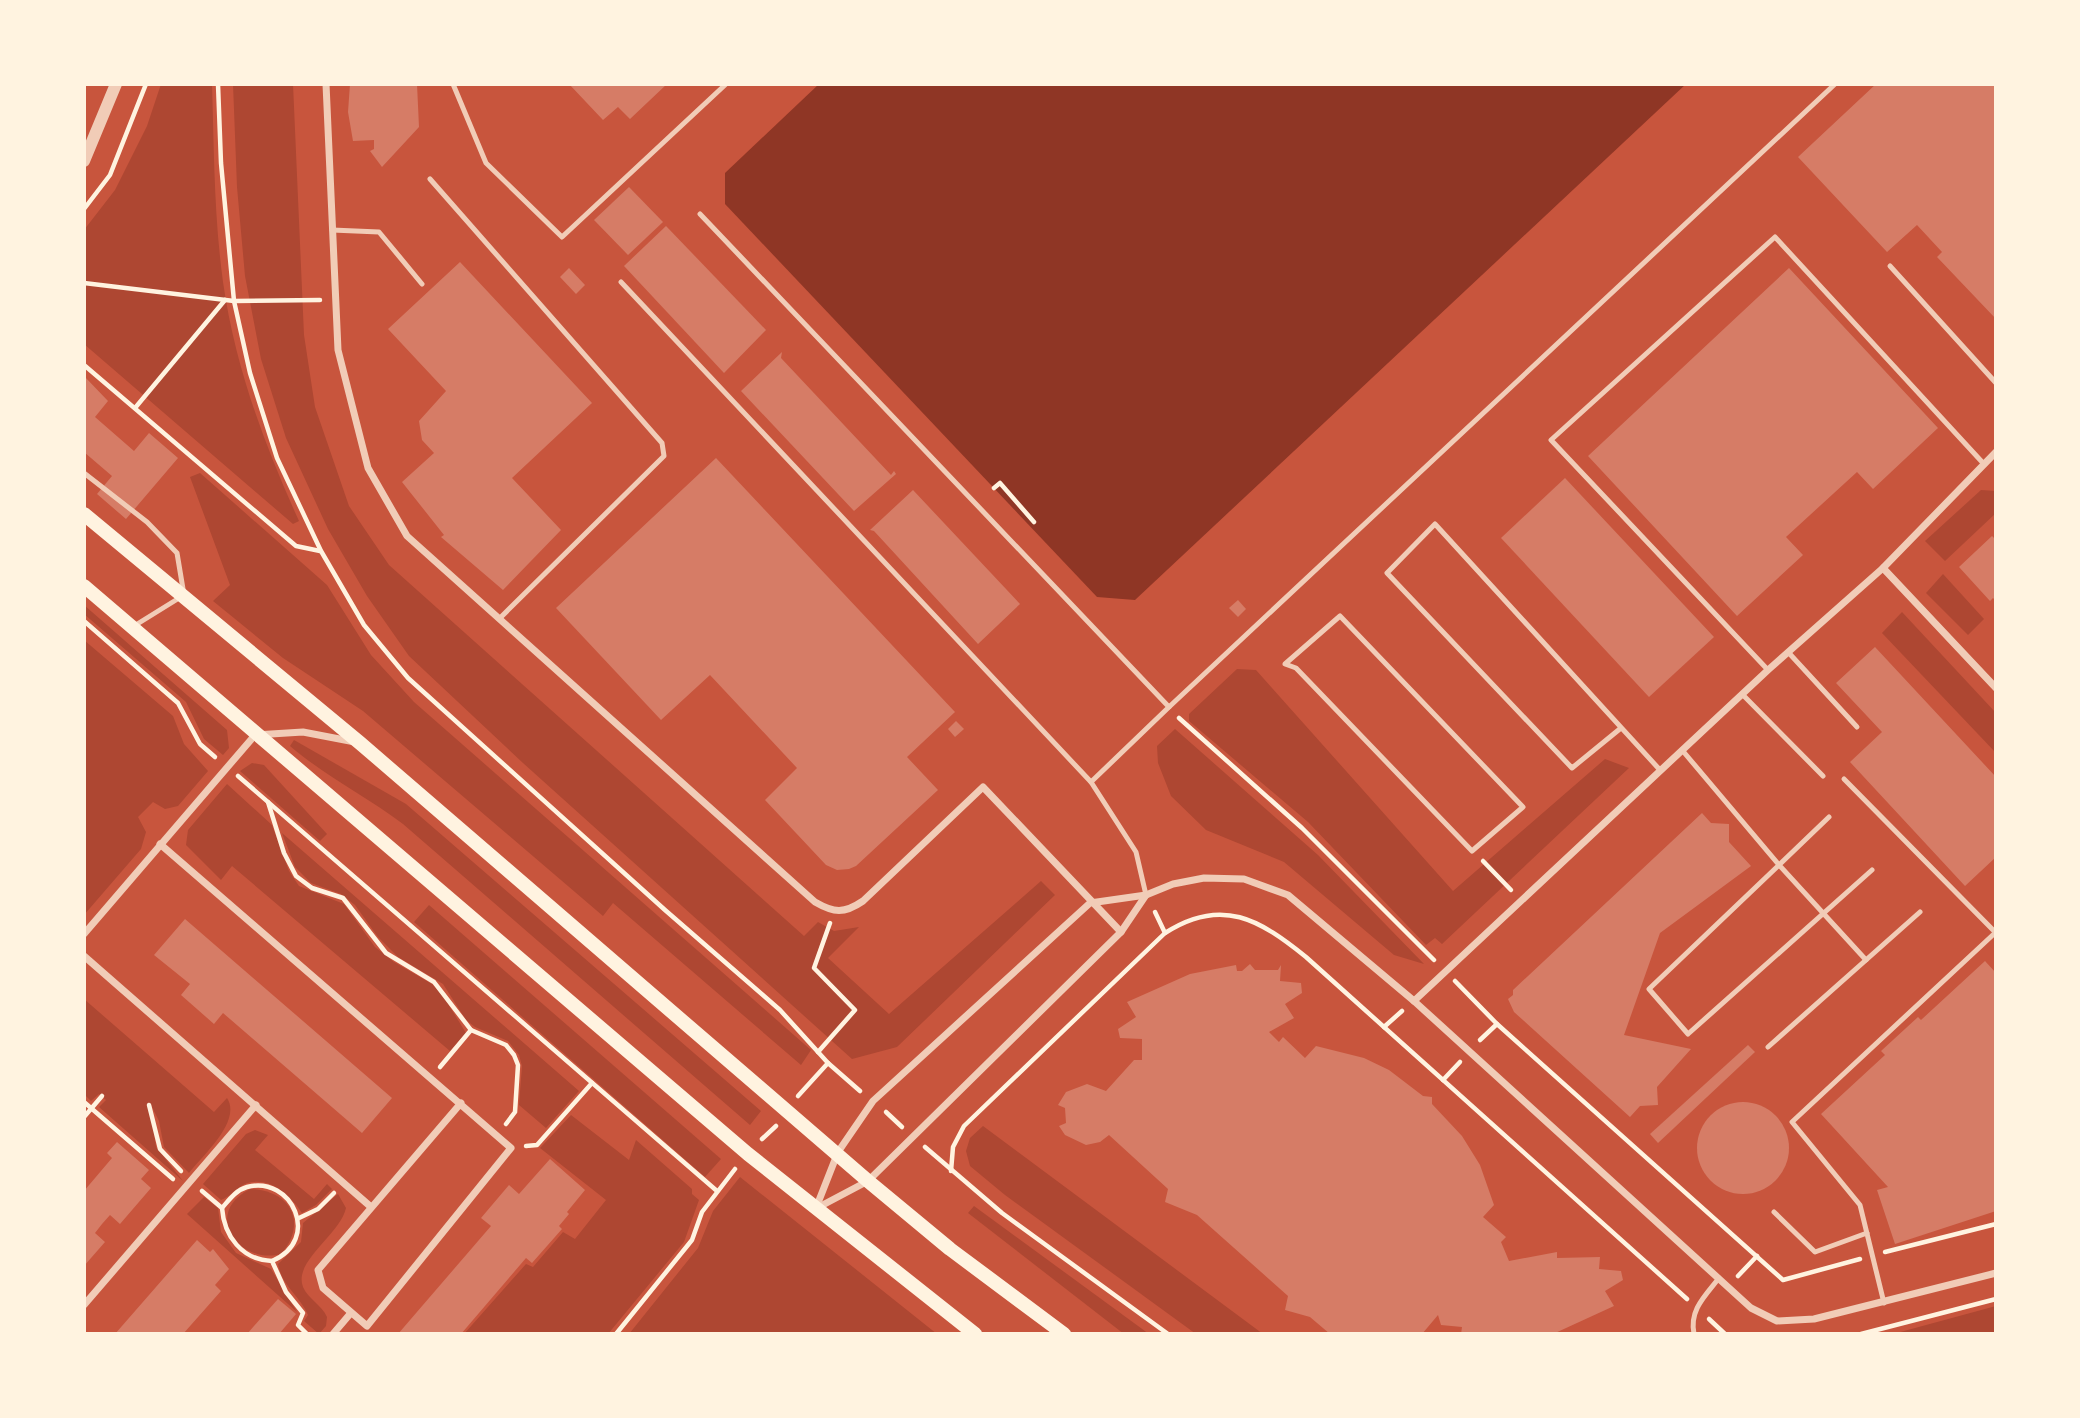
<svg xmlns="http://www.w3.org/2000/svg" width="2080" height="1418" viewBox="0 0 2080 1418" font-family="Poppins,sans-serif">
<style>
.green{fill:#ae4732}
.water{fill:#8f3625}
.building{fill:#d67c66}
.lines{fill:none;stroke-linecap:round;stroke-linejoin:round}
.path{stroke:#fff3e0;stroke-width:4.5}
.service{stroke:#f1ccb7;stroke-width:5}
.minor{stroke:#f1ccb7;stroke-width:7}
.tertiary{stroke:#f1ccb7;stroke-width:12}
.secondary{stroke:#fff3e0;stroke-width:14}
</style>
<rect width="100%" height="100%" fill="#c8553d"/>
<!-- green -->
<g class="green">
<path d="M161,84h51c2,66 2,132 11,198 12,84 41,162 76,239l-6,3 -209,-180v-114l31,-40 32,-64z"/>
<path d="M233,84h60l11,251 11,72 34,99 40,59 415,371 14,-14 16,9 25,-4 -31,31 61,56 152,-133 14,14 -158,152 -45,12 -329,-296 -114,-107 -42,-60 -39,-67 -42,-91 -25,-79 -16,-83 -8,-89z"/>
<path d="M200,473l127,112 44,70 43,47 397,348 -10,15 -188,-162 -10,13 -240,-205 -80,-53 -70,-57 17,-16 -40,-108z"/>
<path d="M1981,490l15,1v22l-51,48 -20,-20z"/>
<path d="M1943,574l41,45 -16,16 -42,-42z"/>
<path d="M84,605l143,125 2,18 -6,7 -19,-16 -18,-37 -102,-88z"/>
<path d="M1902,612l94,101v40l-114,-120z"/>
<path d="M84,640l89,76 11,28 24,27 -30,35 -13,3 -12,-7 -15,15 8,15 -5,17 -57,66z"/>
<path d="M1237,669l19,1 197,221 152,-132 24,9 -187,176 -7,-6 -9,7 -118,-123 -119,-101v-7z"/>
<path d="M1175,729l143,126 106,109 -30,-9 -110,-93 -78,-32 -35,-34 -13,-33 -1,-17z"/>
<path d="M294,740l112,64 355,307 -11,14 -347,-301c-37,-28 -78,-48 -113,-78z"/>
<path d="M252,763l12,2 63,69 -7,7 -80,-70z"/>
<path d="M227,784l45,41 17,46 10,15 45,18 31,43 19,15 38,22 10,10 24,39 -16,18 -218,-185 -11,14 -35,-35 2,-15z"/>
<path d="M282,833l297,258 -33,37 -27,-23 3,-39 -3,-11 -11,-14 -33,-14 -9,-7 -23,-36 -45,-27 -20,-20 -23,-32 -14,-11 -30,-11 -16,-16z"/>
<path d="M429,905l292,254 -16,18 -291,-255z"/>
<path d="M84,999l130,113 13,-14c15,23 -24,57 -38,75l-25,-26 -5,-26 -9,-18 6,44 27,34 -84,-74 7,-7 -7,-6 -8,7 -7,-7z"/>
<path d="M571,1115l58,45 7,-20 56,49v5l7,6 -15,42 -76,92h-144l62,-70 7,3 30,-35 12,7 31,-39 -66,-52z"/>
<path d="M983,1126l280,208h-67l-191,-139 -35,-29 -4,-15 4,-13z"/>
<path d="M255,1130l13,5 -13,15 59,49 13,-15 5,5 -16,16 -14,8c-12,-18 -33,-38 -57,-29 -9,4 -15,13 -24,16l-18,-16 43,-50z"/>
<path d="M740,1177l197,157h-308l69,-86 15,-37z"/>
<path d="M250,1189c41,1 58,34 31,65 -43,11 -79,-41 -31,-65z"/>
<path d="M338,1194l8,14c-6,27 -53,53 -43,79 5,12 19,18 24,30l-1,9 -7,8 -15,-13 4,-6c-8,-19 -27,-30 -30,-51l23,-22 2,-19z"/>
<path d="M204,1197l14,11 3,24 15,21 35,16 26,43 -110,-98z"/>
<path d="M974,1206l175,128h-25l-156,-121z"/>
<path d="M1996,1306v28h-103z"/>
</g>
<!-- water -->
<path class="water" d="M819,84h867l-551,516 -38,-3 -372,-393v-31z"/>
<!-- building -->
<g class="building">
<path d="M350,84h67l2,43 -37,40 -12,-16 4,-2v-9l-21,1 -5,-29z"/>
<path d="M569,84h98l-37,35 -12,-12 -15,13z"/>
<path d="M1876,84h120v235l-59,-62 5,-5 -25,-27 -30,27 -89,-95z"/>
<path d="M629,187l34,35 -35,33 -34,-35z"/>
<path d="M666,226l100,104 -42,43 -100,-107z"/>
<path d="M460,262l132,141 -80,75 49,52 -58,60 -62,-53 3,-2 -42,-53 32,-29 -12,-13 -3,-19 27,-30 -58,-62z"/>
<path d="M569,268l16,17 -9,9 -16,-17z"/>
<path d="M1789,268l149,160 -65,61 -16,-17 -71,65 17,18 -66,61 -149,-160z"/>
<path d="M782,352l-1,6 110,117 3,-4 2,3 -42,37 -113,-120z"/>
<path d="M84,376l24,25 -13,16 39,34 15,-18 29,25 -52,61 -29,-25 15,-18 -28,-24z"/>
<path d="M716,458l239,254 -48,45 31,33 -82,76 -7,3 -12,1 -11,-5 -61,-65 32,-32 -87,-93 -49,45 -105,-112z"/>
<path d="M1565,478l149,159 -65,60 -148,-159z"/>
<path d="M913,490l107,114 -42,40 -104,-113 -4,-1z"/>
<path d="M1992,536l4,4v61l-3,-3 -3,3 -31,-34z"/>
<path d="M1238,600l8,9 -8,8 -9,-9z"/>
<path d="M1875,647l121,130v80l-31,29 -115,-124 32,-30 -46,-49z"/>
<path d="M956,721l8,8 -9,8 -7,-8z"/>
<path d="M1702,813l9,10 18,1v18l22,24 -91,67 -36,102 67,14 -34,38 1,18 -18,1 -10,11 -116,-105 -6,-13 5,-4v-5z"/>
<path d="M185,919l207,179 -30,35 -139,-120 -9,11 -33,-29 9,-11 -36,-29z"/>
<path d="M1985,961l11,12v238l-101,33 -18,-54 11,-3 -67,-73 64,-59 -4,-4 37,-34 3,3z"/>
<path d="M1250,964l5,6h23l3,-5 -1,16 21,2 1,10 -17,11 9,14 -25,14 10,10 4,-5 22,21 11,-12 48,12 25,12 34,26 9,1v7l30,32 18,29 14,40 -11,12 23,20 -5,5 8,19 48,-9v6l43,-1 -1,12 22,2 2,9 -18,11 9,15 -61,28h-92l1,-7 -21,-2 -3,-10 -16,19h-92l-20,-17 -25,-7 3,-14 -91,-81 -32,-13 3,-13 -59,-54 -9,7 -14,3 -21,-10 -6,-9 7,-3 -1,-15 -7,-3 8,-13 21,-8 19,7 28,-31h8v-21l-22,-1 -2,-9 18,-12 -9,-15 63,-28 46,-9 1,6h5z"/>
<path d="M1748,1045l7,7 -97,91 -8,-9z"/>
<circle cx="1743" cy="1148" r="46"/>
<path d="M117,1142l32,28 -8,9 10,9 -31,36 -10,-9 -8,9 -7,9 10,9 -21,24v-75l28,-33 -5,-5z"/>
<path d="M550,1159l35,31 -18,22 2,2 -10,12 3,3 -30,34 -6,-5 -65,76h-63l93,-108 -10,-8 28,-33 10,9z"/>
<path d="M197,1240l13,12 3,-3 16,20 -14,16 6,6 -15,17 -23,26h-68z"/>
<path d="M278,1299l18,15 -17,20h-32z"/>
</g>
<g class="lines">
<!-- path -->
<g class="path">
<path d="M218,84l3,79 13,138 16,72 27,85 44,93 43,74 44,53 257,232 115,100 48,53 32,28"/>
<path d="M84,209l26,-34 36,-91"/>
<path d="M84,283l150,18 86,-1"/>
<path d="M84,365l212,181 24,5"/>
<path d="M135,408l90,-108"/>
<path d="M994,488l6,-5 34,39"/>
<path d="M84,621l94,82 22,41 15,13"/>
<path d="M1179,718l123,110 132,132"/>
<path d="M238,776l479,415"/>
<path d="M268,802l16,51 12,23 16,12 31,10 43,55 48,29 37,48 35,15 8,10 4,10 -3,47 -9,12"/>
<path d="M1483,861l28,29"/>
<path d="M1155,912l10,21"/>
<path d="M1455,981l42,43 286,256 77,-21"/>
<path d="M1384,1027l18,-16"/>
<path d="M1480,1040l17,-16"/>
<path d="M818,1052l37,-42 -41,-42 16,-45"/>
<path d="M440,1067l31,-37"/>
<path d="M1443,1080l17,-18"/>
<path d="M798,1096l30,-33"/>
<path d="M84,1102l89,77"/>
<path d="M149,1105l11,44 21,22"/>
<path d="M886,1112l16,15"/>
<path d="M84,1117l18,-21"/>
<path d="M762,1139l14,-13"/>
<path d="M526,1146l11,-1 55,-62"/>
<path d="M925,1147l77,66 166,121"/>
<path d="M951,1171l2,-24 11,-21 201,-193c57,-37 95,-13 141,24l381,342"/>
<path d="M202,1191l20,17c2,28 20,52 50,53l14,31 17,21 -5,12 9,9"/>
<path d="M222,1208c7,-8 14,-18 25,-21 45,-12 75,53 25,74"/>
<path d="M299,1218l19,-9 16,-16"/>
<path d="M1885,1252l111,-28"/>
<path d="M1738,1276l19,-20"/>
<path d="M1709,1319l16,15"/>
<path d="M616,1334l76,-94 10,-28 33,-43"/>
<path d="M1861,1334l135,-35"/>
</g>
<!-- service -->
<g class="service">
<path d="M453,84l33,79 76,74 164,-153"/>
<path d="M430,179l232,264 2,13 -165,163"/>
<path d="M700,214l469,493 -78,75 45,70 10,43"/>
<path d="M332,230l47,2 43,52"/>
<path d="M1890,266l106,117"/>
<path d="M621,282l470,500"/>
<path d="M84,473l63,49 30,31 7,42 -50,31"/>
<path d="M1340,616l183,191 -51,44 -176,-183 -11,-4z"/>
<path d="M1788,652l69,75"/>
<path d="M1768,670l-217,-230 224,-203 208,226"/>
<path d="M1742,694l81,82"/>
<path d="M1169,707l666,-623"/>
<path d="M1621,728l-49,40 -185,-195 48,-49 225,246"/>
<path d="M1682,750l97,115 -130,124 39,45 184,-164"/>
<path d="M1844,779l152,154"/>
<path d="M1829,817l-50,48 87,95"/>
<path d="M1768,1047l152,-135"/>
<path d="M1774,1212l41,40 52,-19"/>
<path d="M1884,1303l-24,-98 -68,-83 204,-190"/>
<path d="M1694,1334c-5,-24 11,-38 25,-56"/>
</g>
<!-- minor -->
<g class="minor">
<path d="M326,84l12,266 30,118 39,68 408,366c19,11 29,12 48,-1l120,-114 138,145"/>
<path d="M1883,568l113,120"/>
<path d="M160,844l351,304 -144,178 -44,-38 -5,-18 143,-167"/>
<path d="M84,934l171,-199 48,-3 52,10"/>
<path d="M84,956l287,251"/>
<path d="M1414,1001l354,-331 115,-102 113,-116"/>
<path d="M816,1208l22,-56 35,-51 217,-198 56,-8 27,-11 31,-6 40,1 44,16 126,106 337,307 26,13 37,-2 182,-46"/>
<path d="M817,1208l51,-27 253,-249 25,-37"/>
<path d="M84,1305l172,-200"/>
<path d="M333,1334l17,-20"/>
</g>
<!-- tertiary -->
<path class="tertiary" d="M84,161l32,-77"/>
<!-- secondary -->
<g class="secondary">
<path d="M84,514l276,229 508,438 82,68 114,85"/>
<path d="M84,586l664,568 227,180"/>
</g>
</g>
<!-- border -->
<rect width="2080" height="1418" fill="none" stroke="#fff3e0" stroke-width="172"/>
</svg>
